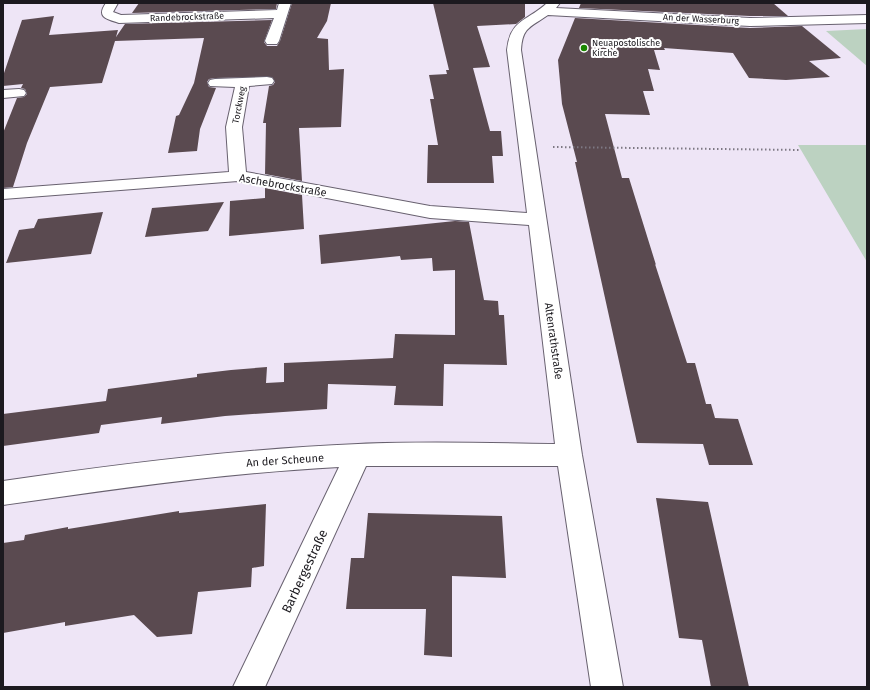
<svg xmlns="http://www.w3.org/2000/svg" width="870" height="690" viewBox="0 0 870 690" font-family="'Fira Sans',sans-serif">
<style>
.green{fill:#bcd2c1}
.building{fill:#5a4a50}
.lines{fill:none;stroke-linecap:round;stroke-linejoin:round}
.minor-casing{stroke:#68616f;stroke-width:2}
.path{stroke:#7d7883;stroke-width:2;stroke-dasharray:1.5 2.5;stroke-linecap:butt}
.minor{fill:#fff;fill-rule:evenodd}
.poi-dot{fill:#1a8700;stroke:#fff;stroke-width:1.5}
.labels{text-anchor:middle;stroke-width:4;stroke-linejoin:round;paint-order:stroke}
.far-street-label{font-size:9px;fill:#1c1a1f;stroke:#fff}
.far-poi-label{font-size:9px;fill:#1c1a1f;stroke:#fff;text-anchor:start}
.street-label{font-size:11px;fill:#1c1a1f;stroke:#fff}
.near-street-label{font-size:13px;fill:#1c1a1f;stroke:#fff}
</style>
<rect width="100%" height="100%" fill="#eee5f6"/>
<!-- green -->
<g class="green">
<path d="M867,29v37l-41,-35z"/>
<path d="M798,145h69v117l-66,-112z"/>
</g>
<!-- building -->
<g class="building">
<path d="M139,3h138l-1,6 -144,4z"/>
<path d="M292,3h39l-4,18 -10,17 11,1 1,31 15,-1 -3,58 -42,1 3,53 -37,-7 1,-51h-3l6,-37 4,-1 2,-3 -3,-5 -57,1 -6,1 -2,3 2,5 7,1 -16,41 -3,22 -29,2 8,-37 3,-1 15,-32 10,-45 -89,3 -13,42 -52,4 -23,56 -14,44 -10,1v-55l14,-35 7,-1 3,-3 -2,-5 -4,-1 2,-4 -20,2v-10l19,-56 32,-4 -5,19 69,-5 -2,7 9,-13 147,-4 -8,22 3,4h10l3,-5z"/>
<path d="M433,3h92v14l-9,7 -39,2 13,41 -17,1 17,63h11l2,25h-11l2,27h-67l1,-38h10l-8,-46h4l-5,-24 18,-1 -1,-4h3z"/>
<path d="M581,3h192l15,13h-38l-171,-8z"/>
<path d="M575,18l175,10 52,-2 39,32 -32,3 21,16 -44,3 -37,-2 -16,-25 -69,-5 1,2h-11l6,20 -12,-1 6,22h-11l7,24 -45,-1 17,64h7l27,87 -1,-1 32,99h8l11,41h5l4,14 23,1 15,46h-44l-6,-21 -66,-1 -62,-281h2l-15,-58 -4,-44z"/>
<path d="M265,188l37,7 2,34 -75,7 1,-35 35,-3z"/>
<path d="M224,202l-16,29 -63,6 7,-29z"/>
<path d="M103,212l-12,42 -85,9 13,-33 15,-2 4,-9z"/>
<path d="M455,221l14,1 15,78 14,1 1,14h5l3,50 -63,-1 -1,42 -49,-1 2,-19 -68,-2 -1,25 -102,7 -64,8 1,-7 -61,8 -2,8 -96,13v-32l103,-13 2,-12 89,-12v-3l34,-4 36,-3 -1,16 18,-1v-19l109,-5 2,-24 60,1v-65l-22,1 -1,-13 -31,2 -1,-4 -79,8 -2,-29z"/>
<path d="M656,498l52,4 41,185h-38l-9,-47 -23,-2z"/>
<path d="M266,504l-2,62 -12,2 -1,19 -53,5 -6,42 -35,3 -23,-22 -69,11v-4l-62,11v-90l21,-3 1,-5 43,-8v2l111,-18v2z"/>
<path d="M368,513l134,3 4,62 -54,-2v81l-28,-2 2,-46h-80l5,-51h13z"/>
</g>
<g class="lines">
<defs>
<g id="minor">
<path d="M106,3h12l-5,9 8,3 156,-5 2,-7h12l-12,38 -2,3h-10l-2,-3 9,-23 -155,5c-13,-4 -23,-6 -13,-20z"/>
<path d="M547,3h13l-4,5 194,10 117,-3v8l-117,3 -202,-11c-17,12 -26,12 -27,35l61,405 41,232h-32l-33,-221h-192l-101,221h-32l106,-220c-113,6 -224,22 -336,38v-24c118,-17 236,-32 355,-37 66,-3 131,-1 197,0l-26,-219 -99,-7 -192,-37 -235,18v-10l226,-17 -3,-45 9,-40 -25,-1 -2,-3 2,-3 5,-1 52,-2 5,1 2,3 -2,3 -23,2 -7,41 4,45 184,34 97,7 -20,-163c3,-31 21,-29 40,-47z"/>
<path d="M19,89l5,1 2,3 -2,3 -21,2v-8z"/>
</g>
</defs>
<!-- minor casing -->
<use href="#minor" class="minor-casing"/>
<!-- path -->
<path class="path" d="M553,147l248,3"/>
<!-- minor -->
<use href="#minor" class="minor"/>
</g>
<!-- markers -->
<circle class="poi-dot" cx="584" cy="48" r="4"/>
<g class="labels">
<!-- far-street labels -->
<g class="far-street-label">
<text transform="translate(187 17) rotate(-2)" y="3">Randebrockstraße</text>
<text transform="translate(701 19) rotate(3)" y="3">An der Wasserburg</text>
<text transform="translate(239 105) rotate(-79)" y="3">Torckweg</text>
</g>
<!-- far-poi labels -->
<g class="far-poi-label">
<text x="592" y="46">Neuapostolische<tspan x="592" dy="10">Kirche</tspan></text>
</g>
<!-- street labels -->
<g class="street-label">
<text transform="translate(283 185) rotate(10)" y="4">Aschebrockstraße</text>
<text transform="translate(554 341) rotate(82)" y="4">Altenrathstraße</text>
<text transform="translate(285 460) rotate(-4)" y="4">An der Scheune</text>
</g>
<!-- near-street labels -->
<g class="near-street-label">
<text transform="translate(304 571) rotate(-65)" y="5">Barbergestraße</text>
</g>
</g>
<!-- border -->
<rect width="870" height="690" fill="none" stroke="#1c1a1f" stroke-width="8"/>
</svg>
